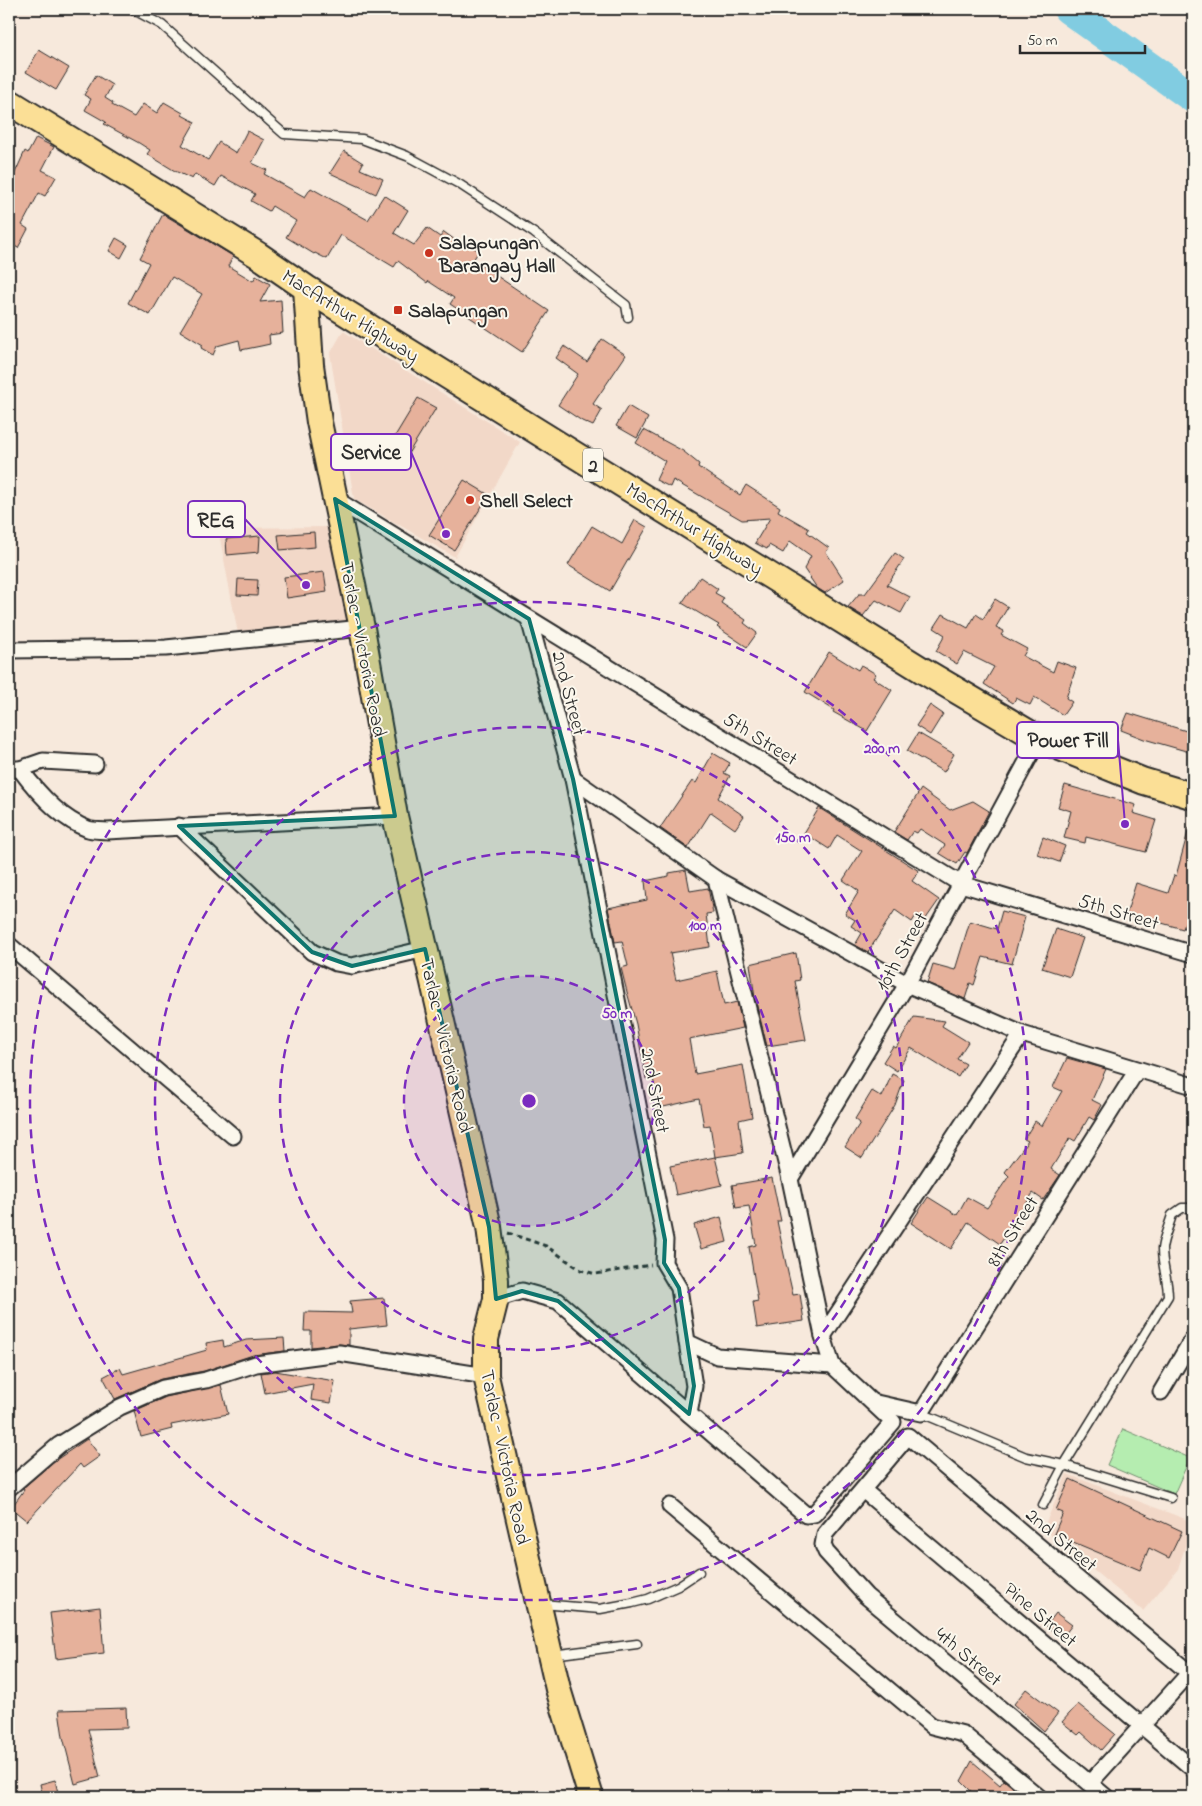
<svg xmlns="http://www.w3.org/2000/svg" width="1202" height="1806" viewBox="0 0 1202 1806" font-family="'Indie Flower',sans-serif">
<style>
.built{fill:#f2d8c8}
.green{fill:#b5edb0;stroke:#708c6e}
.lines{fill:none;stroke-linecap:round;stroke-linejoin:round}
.river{stroke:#81cce1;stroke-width:30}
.building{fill:#e6b19b;stroke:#2b2b2b}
.service-casing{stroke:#2b2b2b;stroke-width:11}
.minor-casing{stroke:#2b2b2b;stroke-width:19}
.primary-casing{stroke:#2b2b2b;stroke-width:28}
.trunk-casing{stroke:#2b2b2b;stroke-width:29}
.path{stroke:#2b2b2b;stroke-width:3;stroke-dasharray:5 4;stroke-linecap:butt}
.service{stroke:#fbf7ec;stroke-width:8}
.minor{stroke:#fbf7ec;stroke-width:15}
.primary{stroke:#fbdf96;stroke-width:24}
.trunk{stroke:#fbdf96;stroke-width:25}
.marked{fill:#0f766e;fill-opacity:0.2;stroke:#0f766e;stroke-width:4;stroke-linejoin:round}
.ring{fill:none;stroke:#7b2cbf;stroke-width:2.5;stroke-dasharray:9 6}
.poi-dot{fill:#c8321e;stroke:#fbf7ec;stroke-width:2}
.labels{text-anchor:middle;stroke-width:4;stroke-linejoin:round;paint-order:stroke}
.shield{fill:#fbf7ec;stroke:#696865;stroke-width:1}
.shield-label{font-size:19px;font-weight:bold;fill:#2b2b2b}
.poi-label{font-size:20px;font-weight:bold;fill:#2b2b2b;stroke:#fbf7ec;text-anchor:start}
.street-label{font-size:20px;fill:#2b2b2b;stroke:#fbf7ec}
.centre{fill:#7b2cbf;stroke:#fbf7ec;stroke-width:2.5}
.ring-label{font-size:15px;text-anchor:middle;font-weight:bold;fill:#7b2cbf;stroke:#fbf7ec;stroke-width:4;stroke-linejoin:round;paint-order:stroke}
.leader{fill:none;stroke:#7b2cbf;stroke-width:2}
.callout-dot{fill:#7b2cbf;stroke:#fbf7ec;stroke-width:2}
.callout{fill:#fbf7ec;stroke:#7b2cbf;stroke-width:2}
.callout-label{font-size:21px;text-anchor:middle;font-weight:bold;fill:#2b2b2b}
</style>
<rect width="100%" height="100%" fill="#f7e9dc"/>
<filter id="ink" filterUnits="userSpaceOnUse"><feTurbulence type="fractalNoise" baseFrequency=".02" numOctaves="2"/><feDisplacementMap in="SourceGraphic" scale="10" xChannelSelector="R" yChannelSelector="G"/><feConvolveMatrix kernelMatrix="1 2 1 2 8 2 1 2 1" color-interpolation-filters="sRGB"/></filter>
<g filter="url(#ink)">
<!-- built -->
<g class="built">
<path d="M343,331l177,111 -65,115 -101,-58 -24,-145z"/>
<path d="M331,527l18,101 -111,6 -20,-106z"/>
<path d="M1067,1474l126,48 -15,47 -35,42 -100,-82z"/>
</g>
<!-- green -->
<path class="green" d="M1123,1429l67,29 -16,36 -67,-29z"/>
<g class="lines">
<!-- river -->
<path class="river" d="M1068,9l125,89"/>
</g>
<!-- building -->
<g class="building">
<path d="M39,50l30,18 -13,22 -30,-18z"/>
<path d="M96,75l16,10 -7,13 8,5 -1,2 22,12 9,-13 14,9 7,-11 19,11 -1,2 13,7 -13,23 26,15 11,-18 17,11 11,-22 17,9 -12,23 15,7 -3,4 41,23 6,-9 57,32 16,-25 24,15 -14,23 20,12 13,-17 13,9 4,-5 18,13 3,-3 14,9 -6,9 76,51 -27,41 -72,-48 4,-6 -26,-17 -1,2 -29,-22 -4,6 -53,-32 -14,24 -12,-6 -1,1 -28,-17 10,-16 -24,-15 -3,5 -18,-10 4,-7 -34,-18 -6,10 -20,-12 -3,5 -17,-8 -28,-17 3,-4 -11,-7 -35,-19 2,-2 -21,-12 6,-11 -7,-4z"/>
<path d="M36,138l18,9 -12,23 14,7 -11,19 -6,-3 -17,32 6,4 -10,19 -7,-4 -2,6v-64l16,-35 3,2z"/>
<path d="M344,151l19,12 -3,6 23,10 -7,15 -46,-21z"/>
<path d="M163,214l70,42 -5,10 25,15 3,-5 14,8 -10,18 21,-2 2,33 -14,2 1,9 -9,2 -20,4 -2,-10 -22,6 -4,9 -12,-7 2,-3 -23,-14 22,-37 -30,-17 -22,38 -22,-12 21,-40 -9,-5z"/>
<path d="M116,238l12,7 -7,13 -12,-7z"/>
<path d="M602,339l24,16 -33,49 9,6 -9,16 -11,-5 -24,-16 20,-31 -22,-16 8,-12 23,16z"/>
<path d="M418,398l18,10 -36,59 -17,-11z"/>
<path d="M628,406l20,12 -11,20 -21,-12z"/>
<path d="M644,430l39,21 16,13 -1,3 42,28 6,-10 34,22 -2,4 31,18 -2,3 22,16 -3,4 18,28 -19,13 -8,-5 -13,-19 7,-13 -21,-15 -7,12 -14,-8 -2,4 -12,-6 15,-25 -28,2 -69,-40 -3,7 -14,-7 9,-19 -29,-18z"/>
<path d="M464,480l25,15 -35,55 -25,-15z"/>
<path d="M635,520l12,7 -37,64 -42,-26 24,-39 30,18z"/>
<path d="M314,532l1,15 -35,3 -2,-15z"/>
<path d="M260,536l-1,16 -32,3 -1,-16z"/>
<path d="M895,553l9,6 -17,26 23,12 -9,16 -25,-13 -13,16 -12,-7 -3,-2 11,-13h6z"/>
<path d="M324,572l3,20 -40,6 -3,-21z"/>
<path d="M700,577l18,12 -3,4 9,5 -3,5 25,17 -2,3 13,10 -10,14 -30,-20 2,-2 -37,-22z"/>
<path d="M238,579l20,1 -1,16 -20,-1z"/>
<path d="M995,599l13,8 -12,20 8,4 -3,4 26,14 -4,7 30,16 4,-11 19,7 -10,30 6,4 -9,13 -29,-18 -4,8 -14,-7 -3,5 -29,-19 10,-17 -30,-15 -7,12 -21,-13 9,-16 -11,-7 9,-14 25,14 8,-14 7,5z"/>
<path d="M829,652l29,18 3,-5 15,9 -3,4 19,12 -25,41 -34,-19 1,-2 -29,-18z"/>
<path d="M930,705l13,9 -13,21 -14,-9z"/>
<path d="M1128,713l65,20v20l-49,-14 -23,-9z"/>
<path d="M918,733l36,21 -10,18 -37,-21z"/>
<path d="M713,753l17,10 -6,10 6,3 -12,22 26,18 -9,13 -24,-17 -23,36 -28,-20 32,-47 4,2z"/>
<path d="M1065,785l71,20 -3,8 23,7 -10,32 -60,-15 -1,6 -21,-5 7,-27 -13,-4z"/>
<path d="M921,789l29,21 23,-9 16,10 -22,42 -2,-1 -8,12 -18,-11 6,-8 -25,-16 -3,4 -4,-2 -6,9 -13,-8z"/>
<path d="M819,808l100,63 -7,10 27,19 -14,20 -8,-6 -5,8 -17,-12 -27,42 -13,-7 7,-12 -11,-7 4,-6 -10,-6 14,-23 -16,-11 19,-29 -25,-16 -8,14 -25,-16z"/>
<path d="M1189,828l4,1v90l-6,-2 -4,12 -32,-9 -1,3 -24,-8 10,-32 32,10 6,-18 2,1z"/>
<path d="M1043,837l22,9 -6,16 -22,-8z"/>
<path d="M686,870l4,21 18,-3 5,25 -7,1 4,33 -40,6 6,27 41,-9 7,34 13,-3 6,26 -54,11 6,35 48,-9 9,52 -13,3 4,33 -28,4 -5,-32 -6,1 -5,-27 -40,9 -6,-30 -7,1 -10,-55 -9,-32 -6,-24 7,-2 -6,-25 -7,1 -7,-34 39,-8 -2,-19 24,-5v-3z"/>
<path d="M1002,911l23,6 -13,47 -29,-7 -9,28 -4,-2 -5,16 -38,-16 6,-19 22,6 15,-49 27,8z"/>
<path d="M1056,929l27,9 -13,39 -28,-9z"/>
<path d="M796,953l4,27 -5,1 11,59 -39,6 -12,-48 -5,-34z"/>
<path d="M914,1017l31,4 -3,5 26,16 -11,17 9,5 -8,13 -47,-29 -14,23 -14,-9 10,-16 3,2z"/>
<path d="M1067,1058l39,11 -14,31 10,5 -8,15 -5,-3 -14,24 -5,-3 -19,31 9,6 -17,25 -10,-7 -33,51 -32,-22 -17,27 -40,-26 17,-26 29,18 10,-18 20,11 22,-32 -4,-4 23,-31 -4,-2 11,-18 7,5 20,-35 -9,-4z"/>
<path d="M892,1074l12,6 -9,25 -33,53 -17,-11 15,-24 -5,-4 17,-28 10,6z"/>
<path d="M715,1157l7,28 -46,10 -6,-29z"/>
<path d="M772,1178l9,43h-4l9,43 7,31 7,-1 4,27 -47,7 -4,-26 5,-1 -9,-54 7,-2 -7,-39 -13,2 -4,-23z"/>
<path d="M721,1217l6,25 -26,7 -7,-24z"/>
<path d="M384,1298l3,27 -38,4v16l-11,-1 -27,3v-16h-7l1,-19 47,1 -2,-12z"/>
<path d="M284,1338l1,13 -32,4 -49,16 -43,8 -46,20 -12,-22 17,-9 3,6 84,-24 -1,-7 17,-3 1,7 22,-7z"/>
<path d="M275,1371l60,10 -4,22 -20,-3 2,-16 -48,9 -4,-20z"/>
<path d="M221,1385l7,29 -57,11 1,4 -31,8 -7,-26 32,-14z"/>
<path d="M87,1439l13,17 -17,12 -3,-4 -53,57 -16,-13 13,-18 -1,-2 30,-26z"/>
<path d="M1070,1479l112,52 -13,27 -20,-10 -9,22 -86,-36 9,-21 -7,-3z"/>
<path d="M100,1607l4,46 -48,6 -6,-46z"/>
<path d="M1056,1613l16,12 -10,13 -16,-12z"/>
<path d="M1026,1689l32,24 -14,18 -30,-27z"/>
<path d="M1078,1704l37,30 -14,16 -20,-18 -3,3 -16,-13z"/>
<path d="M126,1708l1,20 -39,1 12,48 -25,7 -12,-47 -4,-27z"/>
<path d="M972,1761l28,24 4,-5 12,10 -4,6 2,1h-37l-16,-16z"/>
<path d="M55,1780l4,17h-16l-3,-13z"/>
</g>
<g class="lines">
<defs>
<g id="service">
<path d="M132,9l30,16 122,109 78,5 45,17 52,28 75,49 92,72 2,12"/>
<path d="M921,1413l105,44 38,8 107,33"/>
<path d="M1043,1505l21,-40 104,-169c0,-16 -6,-30 -6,-47 1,-11 7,-23 10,-34l10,-7h11"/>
<path d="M542,1604l58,5 32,-6 16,-4 30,-13 21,-14"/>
<path d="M552,1655l85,-11"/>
</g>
<g id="minor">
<path d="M335,499l626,385 232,70"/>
<path d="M9,650l157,-2 196,-20"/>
<path d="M9,769h11l23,-8 52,3"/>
<path d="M20,769c17,23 40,50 68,60 5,2 13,1 19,2l288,-15"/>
<path d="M573,779l143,100 191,105 115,50 171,52"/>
<path d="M179,826l133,126 24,11 16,3 73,-17"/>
<path d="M716,879l74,300 33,157 9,29"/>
<path d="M9,945l224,191"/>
<path d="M790,1179l117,-195 132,-245"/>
<path d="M496,1299l26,-8 36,10 248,214 8,-1 79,-92 -61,-57 -115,-9 -30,-14 -8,-54 -15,-25 1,-23 -92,-461 -44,-160"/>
<path d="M823,1336l199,-302"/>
<path d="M687,1342l7,44 -5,28"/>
<path d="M1161,1392l32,-54"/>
<path d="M872,1402l49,11 216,-343"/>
<path d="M9,1488l50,-43 61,-38 43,-19 43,-8 50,-16 83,-11 147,23"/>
<path d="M863,1490l330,279"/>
<path d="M670,1506l262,220 31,8 76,63"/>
<path d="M1090,1783l103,-114"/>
<path d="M1106,1797l-240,-201 -40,-44 -3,-7 2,-11 83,-98 285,240"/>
</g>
<path id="primary" d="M306,288l5,77 8,57 43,206 33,188 94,411 7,53v19l-10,40v37l72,313 33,108"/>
<path id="trunk" d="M9,102l249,153 48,33 616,382 117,69 104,42 50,15"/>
</defs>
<!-- service casing -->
<use href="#service" class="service-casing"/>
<!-- minor casing -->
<use href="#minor" class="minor-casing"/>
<!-- primary casing -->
<use href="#primary" class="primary-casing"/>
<!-- trunk casing -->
<use href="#trunk" class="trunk-casing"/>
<!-- path -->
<path class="path" d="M508,1233l38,13 35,24 15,4 55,-9"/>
<!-- service -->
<use href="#service" class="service"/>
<!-- minor -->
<use href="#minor" class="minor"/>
<!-- primary -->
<use href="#primary" class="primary"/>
<!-- trunk -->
<use href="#trunk" class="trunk"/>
</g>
</g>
<!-- marked area -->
<path class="marked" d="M335,499l194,120 44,160 92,461 -1,23 15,25 15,98 -5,28 -131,-113 -36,-10 -26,8 -7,-72 -64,-278 -73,17 -40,-14 -133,-126 216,-10z"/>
<!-- distance rings -->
<circle cx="529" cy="1101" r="125" fill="#7b2cbf" fill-opacity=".12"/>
<g class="ring">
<circle cx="529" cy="1101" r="125"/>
<circle cx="529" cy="1101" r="249"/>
<circle cx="529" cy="1101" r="374"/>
<circle cx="529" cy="1101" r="499"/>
</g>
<!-- markers -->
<g class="poi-dot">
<circle cx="429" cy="253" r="5"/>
<rect x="393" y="305" width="10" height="10" rx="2.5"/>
<circle cx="470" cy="500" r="5"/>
</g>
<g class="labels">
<!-- shield labels -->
<rect class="shield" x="583" y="448.5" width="20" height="33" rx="4"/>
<g class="shield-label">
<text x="593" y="472">2</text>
</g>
<!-- poi labels -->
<g class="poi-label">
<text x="439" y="249">Salapungan<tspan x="439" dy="23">Barangay Hall</tspan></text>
<text x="408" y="317">Salapungan</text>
<text x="480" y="507">Shell Select</text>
</g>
<!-- street labels -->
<g class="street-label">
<text transform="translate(351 315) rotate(32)" y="7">MacArthur Highway</text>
<text transform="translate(695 528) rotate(32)" y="7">MacArthur Highway</text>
<text transform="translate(364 649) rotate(79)" y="7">Tarlac - Victoria Road</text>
<text transform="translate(570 693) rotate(75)" y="7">2nd Street</text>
<text transform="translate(761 738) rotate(32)" y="7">5th Street</text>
<text transform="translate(1119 911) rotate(17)" y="7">5th Street</text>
<text transform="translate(901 951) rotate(-61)" y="7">10th Street</text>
<text transform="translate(447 1045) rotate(77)" y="7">Tarlac - Victoria Road</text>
<text transform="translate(656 1090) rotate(79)" y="7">2nd Street</text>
<text transform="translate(1012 1231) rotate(-58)" y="7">8th Street</text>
<text transform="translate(506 1457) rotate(78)" y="7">Tarlac - Victoria Road</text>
<text transform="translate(1062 1539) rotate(40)" y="7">2nd Street</text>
<text transform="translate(1041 1614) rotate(40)" y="7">Pine Street</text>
<text transform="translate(969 1656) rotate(40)" y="7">4th Street</text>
</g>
</g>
<circle cx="529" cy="1101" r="8" class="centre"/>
<g class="ring-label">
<text x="882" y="753">200 m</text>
<text x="793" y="842">150 m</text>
<text x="705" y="930">100 m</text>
<text x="617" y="1018">50 m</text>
</g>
<!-- callouts -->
<path class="leader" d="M446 534L411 452M306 585L245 519M1125 824L1118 740"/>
<g class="callout-dot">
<circle cx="446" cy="534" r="5"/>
<circle cx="306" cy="585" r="5"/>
<circle cx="1125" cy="824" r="5"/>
</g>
<g class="callout">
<rect x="331" y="434" width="80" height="36" rx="5"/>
<rect x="188" y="501" width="57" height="36" rx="5"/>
<rect x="1017" y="722" width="101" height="36" rx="5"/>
</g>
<g class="callout-label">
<text x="371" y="459">Service</text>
<text x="216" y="527">REG</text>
<text x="1068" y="747">Power Fill</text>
</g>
<!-- margin -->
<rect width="1202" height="1806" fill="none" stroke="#fbf7ec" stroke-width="30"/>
<rect x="15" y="15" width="1172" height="1776" fill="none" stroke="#2b2b2b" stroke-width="2" filter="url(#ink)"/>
<!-- scale -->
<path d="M1020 45v8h125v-8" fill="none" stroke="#2b2b2b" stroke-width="2.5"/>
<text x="1027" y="45" font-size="15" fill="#2b2b2b" stroke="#fbf7ec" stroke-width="4" paint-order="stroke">50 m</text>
</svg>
